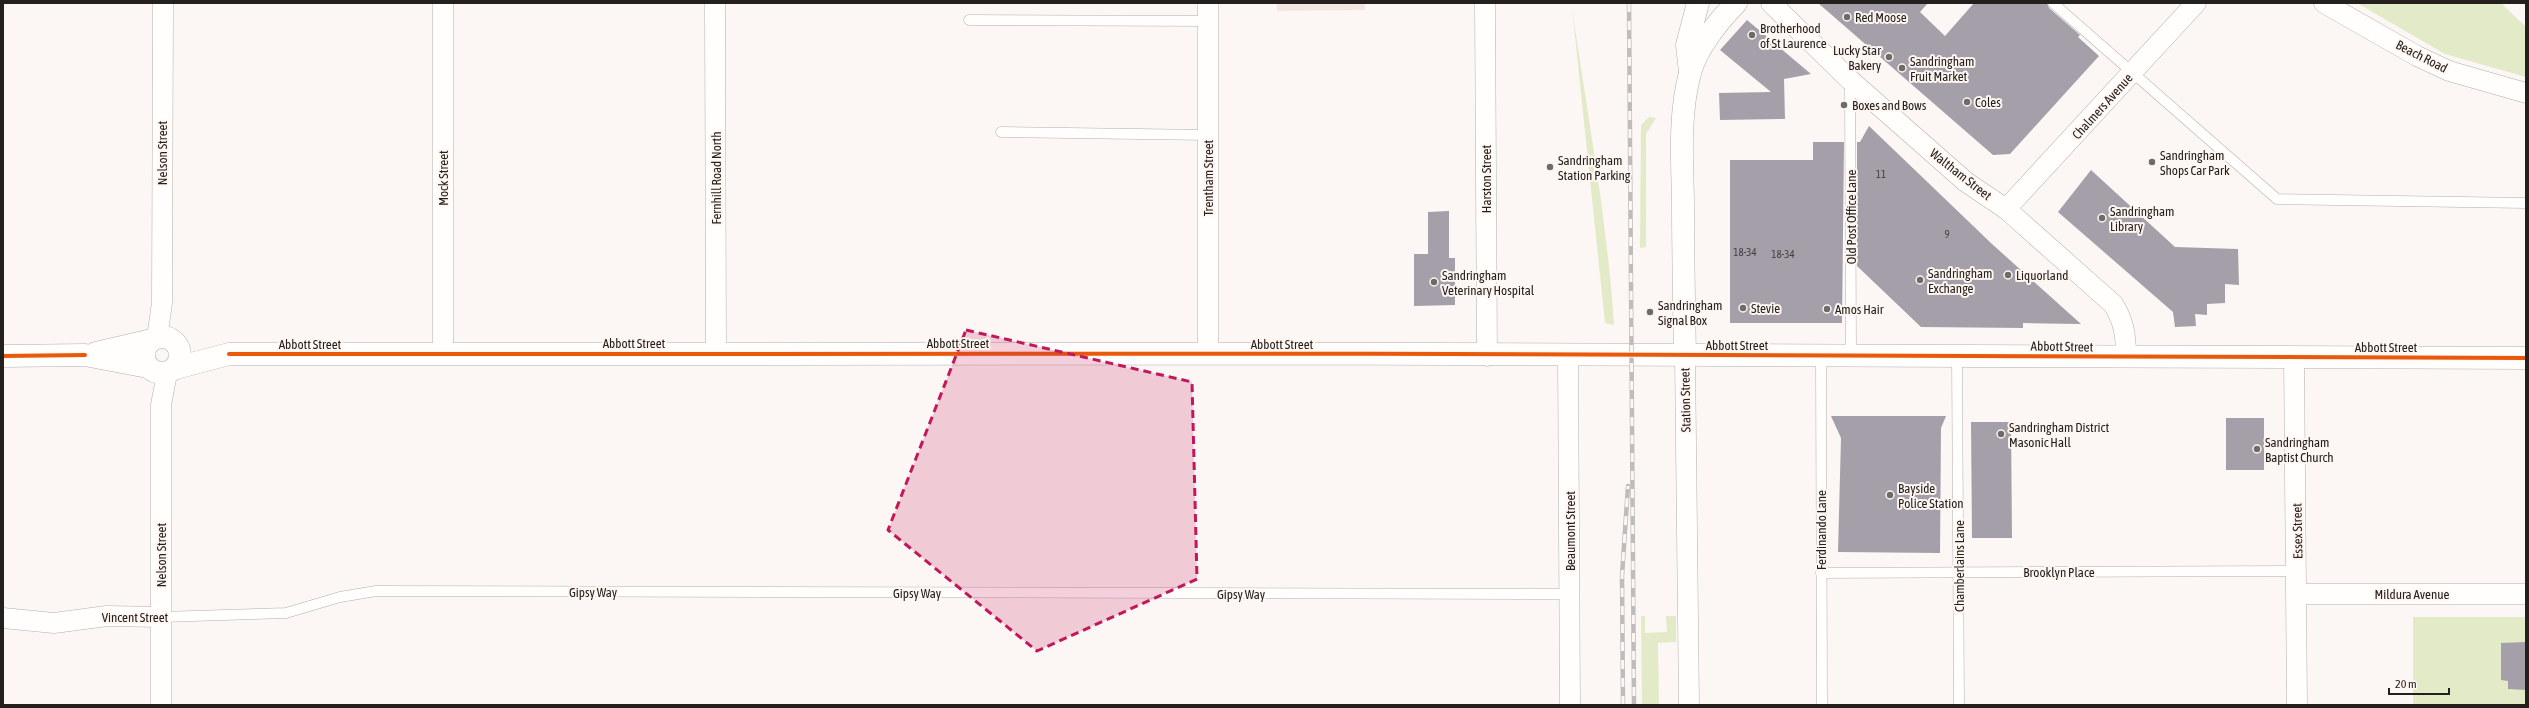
<svg xmlns="http://www.w3.org/2000/svg" width="2529" height="708" viewBox="0 0 2529 708" font-family="'Asap Condensed',sans-serif">
<style>
.education{fill:#f4e7e2}
.green{fill:#e3eac7}
.building{fill:#a59fa9}
.lines{fill:none;stroke-linecap:round;stroke-linejoin:round}
.lane-casing{stroke:#b3b0ad;stroke-width:11}
.street-casing{stroke:#b3b0ad;stroke-width:21}
.secondary-casing{stroke:#b3b0ad;stroke-width:23}
.lane{stroke:#fffefd;stroke-width:10}
.street{stroke:#fffefd;stroke-width:20}
.secondary{stroke:#fffefd;stroke-width:22}
.rail-casing{stroke:#bebcbc;stroke-width:4.5}
.rail{stroke:#fff6f1;stroke-width:3;stroke-dasharray:9;stroke-linecap:butt}
.cycleway-casing{stroke:#fff6f1;stroke-width:6}
.cycleway{stroke:#e8590c;stroke-width:4}
.marked{fill:#c2185b;fill-opacity:0.2;stroke:#c2185b;stroke-width:3;stroke-dasharray:8 5;stroke-linejoin:round}
.poi-dot{fill:#6f6b69;stroke:#fff6f1;stroke-width:1.5}
.labels{text-anchor:middle;stroke-width:4;stroke-linejoin:round;paint-order:stroke}
.number-label{font-size:11px;fill:#444041}
.poi-label{font-size:13px;fill:#23201e;stroke:#fff6f1;text-anchor:start}
.street-label{font-size:13px;fill:#23201e;stroke:#fff6f1}
</style>
<rect width="100%" height="100%" fill="#fcf7f4"/>
<!-- education -->
<path class="education" d="M1277,3h88v7l-88,1z"/>
<!-- green -->
<g class="green">
<path d="M2357,3h144l25,24v50l-81,-23z"/>
<path d="M1572,7c15,106 35,211 42,318l-9,-2z"/>
<path d="M1649,117l7,1 -10,16v113l-6,1 1,-123z"/>
<path d="M1641,616h4v17l22,-1 -1,-16h10v26l-18,1 1,62h-17z"/>
<rect x="2413" y="617" width="113" height="88"/>
</g>
<!-- building -->
<g class="building">
<path d="M1818,3h110l-8,9 25,24 29,-33h73l2,5 31,27 -2,2 21,19 -89,98 -17,1z"/>
<path d="M1747,20l64,54 -27,5 1,40 -65,1 -1,-27 52,-1 -51,-42z"/>
<path d="M1869,126l123,118 89,80 -58,-1v5l-102,-1 -64,-61v-124h3z"/>
<path d="M1813,142h31l-2,181h-112v-163h83z"/>
<path d="M2091,170l84,77 63,2 1,36 -14,-1v19l-18,1v11l-12,-1 1,12 -21,1 -2,-15 -115,-100z"/>
<path d="M1449,211v47h6v47l-41,1v-52h14v-42z"/>
<path d="M1831,416h115l-5,12 -1,125 -102,-1 3,-114z"/>
<rect x="2226" y="418" width="38" height="52"/>
<path d="M1971,422h40l1,116h-40z"/>
<path d="M2526,642v48l-18,-1v-8l-7,-1v-37z"/>
</g>
<g class="lines">
<defs>
<g id="lane">
<path d="M2053,3l224,196 249,4"/>
<path d="M969,20l239,1"/>
<path d="M1850,80l1,274"/>
<path d="M1001,132l207,3"/>
<path d="M1821,355l1,350"/>
<path d="M1957,355l2,350"/>
<path d="M1821,573l476,-2"/>
<path d="M161,617l125,-4 54,-16 36,-6 1194,3"/>
</g>
<g id="street">
<path d="M443,3v351"/>
<path d="M715,3l1,350"/>
<path d="M1485,3l2,353"/>
<path d="M1771,3l79,77 116,102 40,27 107,95c11,17 13,32 13,52"/>
<path d="M2324,3l93,53 32,15 77,22"/>
<path d="M2006,209l190,-206"/>
<path d="M157,338l5,-35 1,-300"/>
<path d="M1208,354v-351"/>
<path d="M1568,356l2,349"/>
<path d="M1685,356l4,349"/>
<path d="M2294,357l3,348"/>
<path d="M2297,594h229"/>
<path d="M3,618l51,5 53,-7 54,1"/>
<path d="M161,705v-300l6,-32"/>
</g>
<g id="secondary">
<path d="M1690,72l-3,-27 11,-42"/>
<circle cx="162" cy="355" r="18"/>
<path d="M96,353l56,-13"/>
<path d="M3,356l82,-1 63,12"/>
<path d="M1685,356c-1,-52 -2,-104 -2,-156 -1,-41 -4,-86 7,-127 6,-24 29,-53 46,-70"/>
<path d="M176,368l53,-14c766,-2 1531,0 2297,4"/>
</g>
</defs>
<!-- lane casing -->
<use href="#lane" class="lane-casing"/>
<!-- street casing -->
<use href="#street" class="street-casing"/>
<!-- secondary casing -->
<use href="#secondary" class="secondary-casing"/>
<!-- lane -->
<use href="#lane" class="lane"/>
<!-- street -->
<use href="#street" class="street"/>
<!-- secondary -->
<use href="#secondary" class="secondary"/>
<defs>
<g id="rail">
<path d="M1629,3l5,702"/>
<path d="M1623,705l-1,-129 6,-90"/>
</g>
</defs>
<!-- rail casing -->
<use href="#rail" class="rail-casing"/>
<!-- rail -->
<use href="#rail" class="rail"/>
<defs>
<g id="cycleway">
<path d="M229,354c766,-2 1531,0 2297,4"/>
<path d="M3,356l82,-1"/>
</g>
</defs>
<!-- cycleway casing -->
<use href="#cycleway" class="cycleway-casing"/>
<!-- cycleway -->
<use href="#cycleway" class="cycleway"/>
</g>
<!-- marked area -->
<path class="marked" d="M966,330l226,52 5,197 -160,72 -149,-121z"/>
<!-- markers -->
<g class="poi-dot">
<circle cx="1847" cy="17" r="4"/>
<circle cx="1752" cy="35" r="4"/>
<circle cx="1889" cy="57" r="4"/>
<circle cx="1902" cy="68" r="4"/>
<circle cx="1967" cy="102" r="4"/>
<circle cx="1844" cy="105" r="4"/>
<circle cx="2152" cy="162" r="4"/>
<circle cx="1550" cy="167" r="4"/>
<circle cx="2102" cy="218" r="4"/>
<circle cx="2008" cy="275" r="4"/>
<circle cx="1920" cy="280" r="4"/>
<circle cx="1434" cy="282" r="4"/>
<circle cx="1743" cy="308" r="4"/>
<circle cx="1827" cy="309" r="4"/>
<circle cx="1650" cy="312" r="4"/>
<circle cx="2001" cy="434" r="4"/>
<circle cx="2257" cy="449" r="4"/>
<circle cx="1890" cy="495" r="4"/>
</g>
<g class="labels">
<!-- number labels -->
<g class="number-label">
<text x="1881" y="178">11</text>
<text x="1947" y="238">9</text>
<text x="1745" y="256">18-34</text>
<text x="1783" y="258">18-34</text>
</g>
<!-- poi labels -->
<g class="poi-label">
<text x="1855" y="22">Red Moose</text>
<text x="1760" y="33">Brotherhood<tspan x="1760" dy="15">of St Laurence</tspan></text>
<text x="1881" y="55" text-anchor="end">Lucky Star<tspan x="1881" dy="15">Bakery</tspan></text>
<text x="1910" y="66">Sandringham<tspan x="1910" dy="15">Fruit Market</tspan></text>
<text x="1975" y="107">Coles</text>
<text x="1852" y="110">Boxes and Bows</text>
<text x="2160" y="160">Sandringham<tspan x="2160" dy="15">Shops Car Park</tspan></text>
<text x="1558" y="165">Sandringham<tspan x="1558" dy="15">Station Parking</tspan></text>
<text x="2110" y="216">Sandringham<tspan x="2110" dy="15">Library</tspan></text>
<text x="1928" y="278">Sandringham<tspan x="1928" dy="15">Exchange</tspan></text>
<text x="1442" y="280">Sandringham<tspan x="1442" dy="15">Veterinary Hospital</tspan></text>
<text x="2016" y="280">Liquorland</text>
<text x="1658" y="310">Sandringham<tspan x="1658" dy="15">Signal Box</tspan></text>
<text x="1751" y="313">Stevie</text>
<text x="1835" y="314">Amos Hair</text>
<text x="2009" y="432">Sandringham District<tspan x="2009" dy="15">Masonic Hall</tspan></text>
<text x="2265" y="447">Sandringham<tspan x="2265" dy="15">Baptist Church</tspan></text>
<text x="1898" y="493">Bayside<tspan x="1898" dy="15">Police Station</tspan></text>
</g>
<!-- street labels -->
<g class="street-label">
<text transform="translate(2422 56) rotate(27)" y="5">Beach Road</text>
<text transform="translate(2102 106) rotate(-48)" y="5">Chalmers Avenue</text>
<text transform="translate(162 153) rotate(-90)" y="5">Nelson Street</text>
<text transform="translate(1961 174) rotate(38)" y="5">Waltham Street</text>
<text transform="translate(443 178) rotate(-90)" y="5">Mock Street</text>
<text transform="translate(716 178) rotate(-90)" y="5">Fernhill Road North</text>
<text transform="translate(1208 178) rotate(-90)" y="5">Trentham Street</text>
<text transform="translate(1486 179) rotate(-90)" y="5">Harston Street</text>
<text transform="translate(1851 217) rotate(-90)" y="5">Old Post Office Lane</text>
<text x="634" y="348">Abbott Street</text>
<text x="958" y="348">Abbott Street</text>
<text x="310" y="349">Abbott Street</text>
<text x="1282" y="349">Abbott Street</text>
<text x="1737" y="350">Abbott Street</text>
<text transform="translate(2062 346) rotate(1)" y="5">Abbott Street</text>
<text x="2386" y="352">Abbott Street</text>
<text transform="translate(1685 400) rotate(-91)" y="5">Station Street</text>
<text transform="translate(1821 530) rotate(-90)" y="5">Ferdinando Lane</text>
<text transform="translate(1570 531) rotate(-90)" y="5">Beaumont Street</text>
<text transform="translate(2297 531) rotate(-91)" y="5">Essex Street</text>
<text transform="translate(161 555) rotate(-90)" y="5">Nelson Street</text>
<text transform="translate(1959 566) rotate(-90)" y="5">Chamberlains Lane</text>
<text x="2059" y="577">Brooklyn Place</text>
<text x="593" y="597">Gipsy Way</text>
<text x="917" y="598">Gipsy Way</text>
<text x="1241" y="599">Gipsy Way</text>
<text x="2412" y="599">Mildura Avenue</text>
<text x="135" y="622">Vincent Street</text>
</g>
</g>
<!-- border -->
<rect width="2529" height="708" fill="none" stroke="#23201e" stroke-width="8"/>
<!-- scale -->
<path d="M2389 688v6h60v-6" fill="none" stroke="#23201e" stroke-width="2"/>
<text x="2395" y="688" font-size="12" fill="#23201e" stroke="#fff6f1" stroke-width="3" paint-order="stroke">20 m</text>
</svg>
